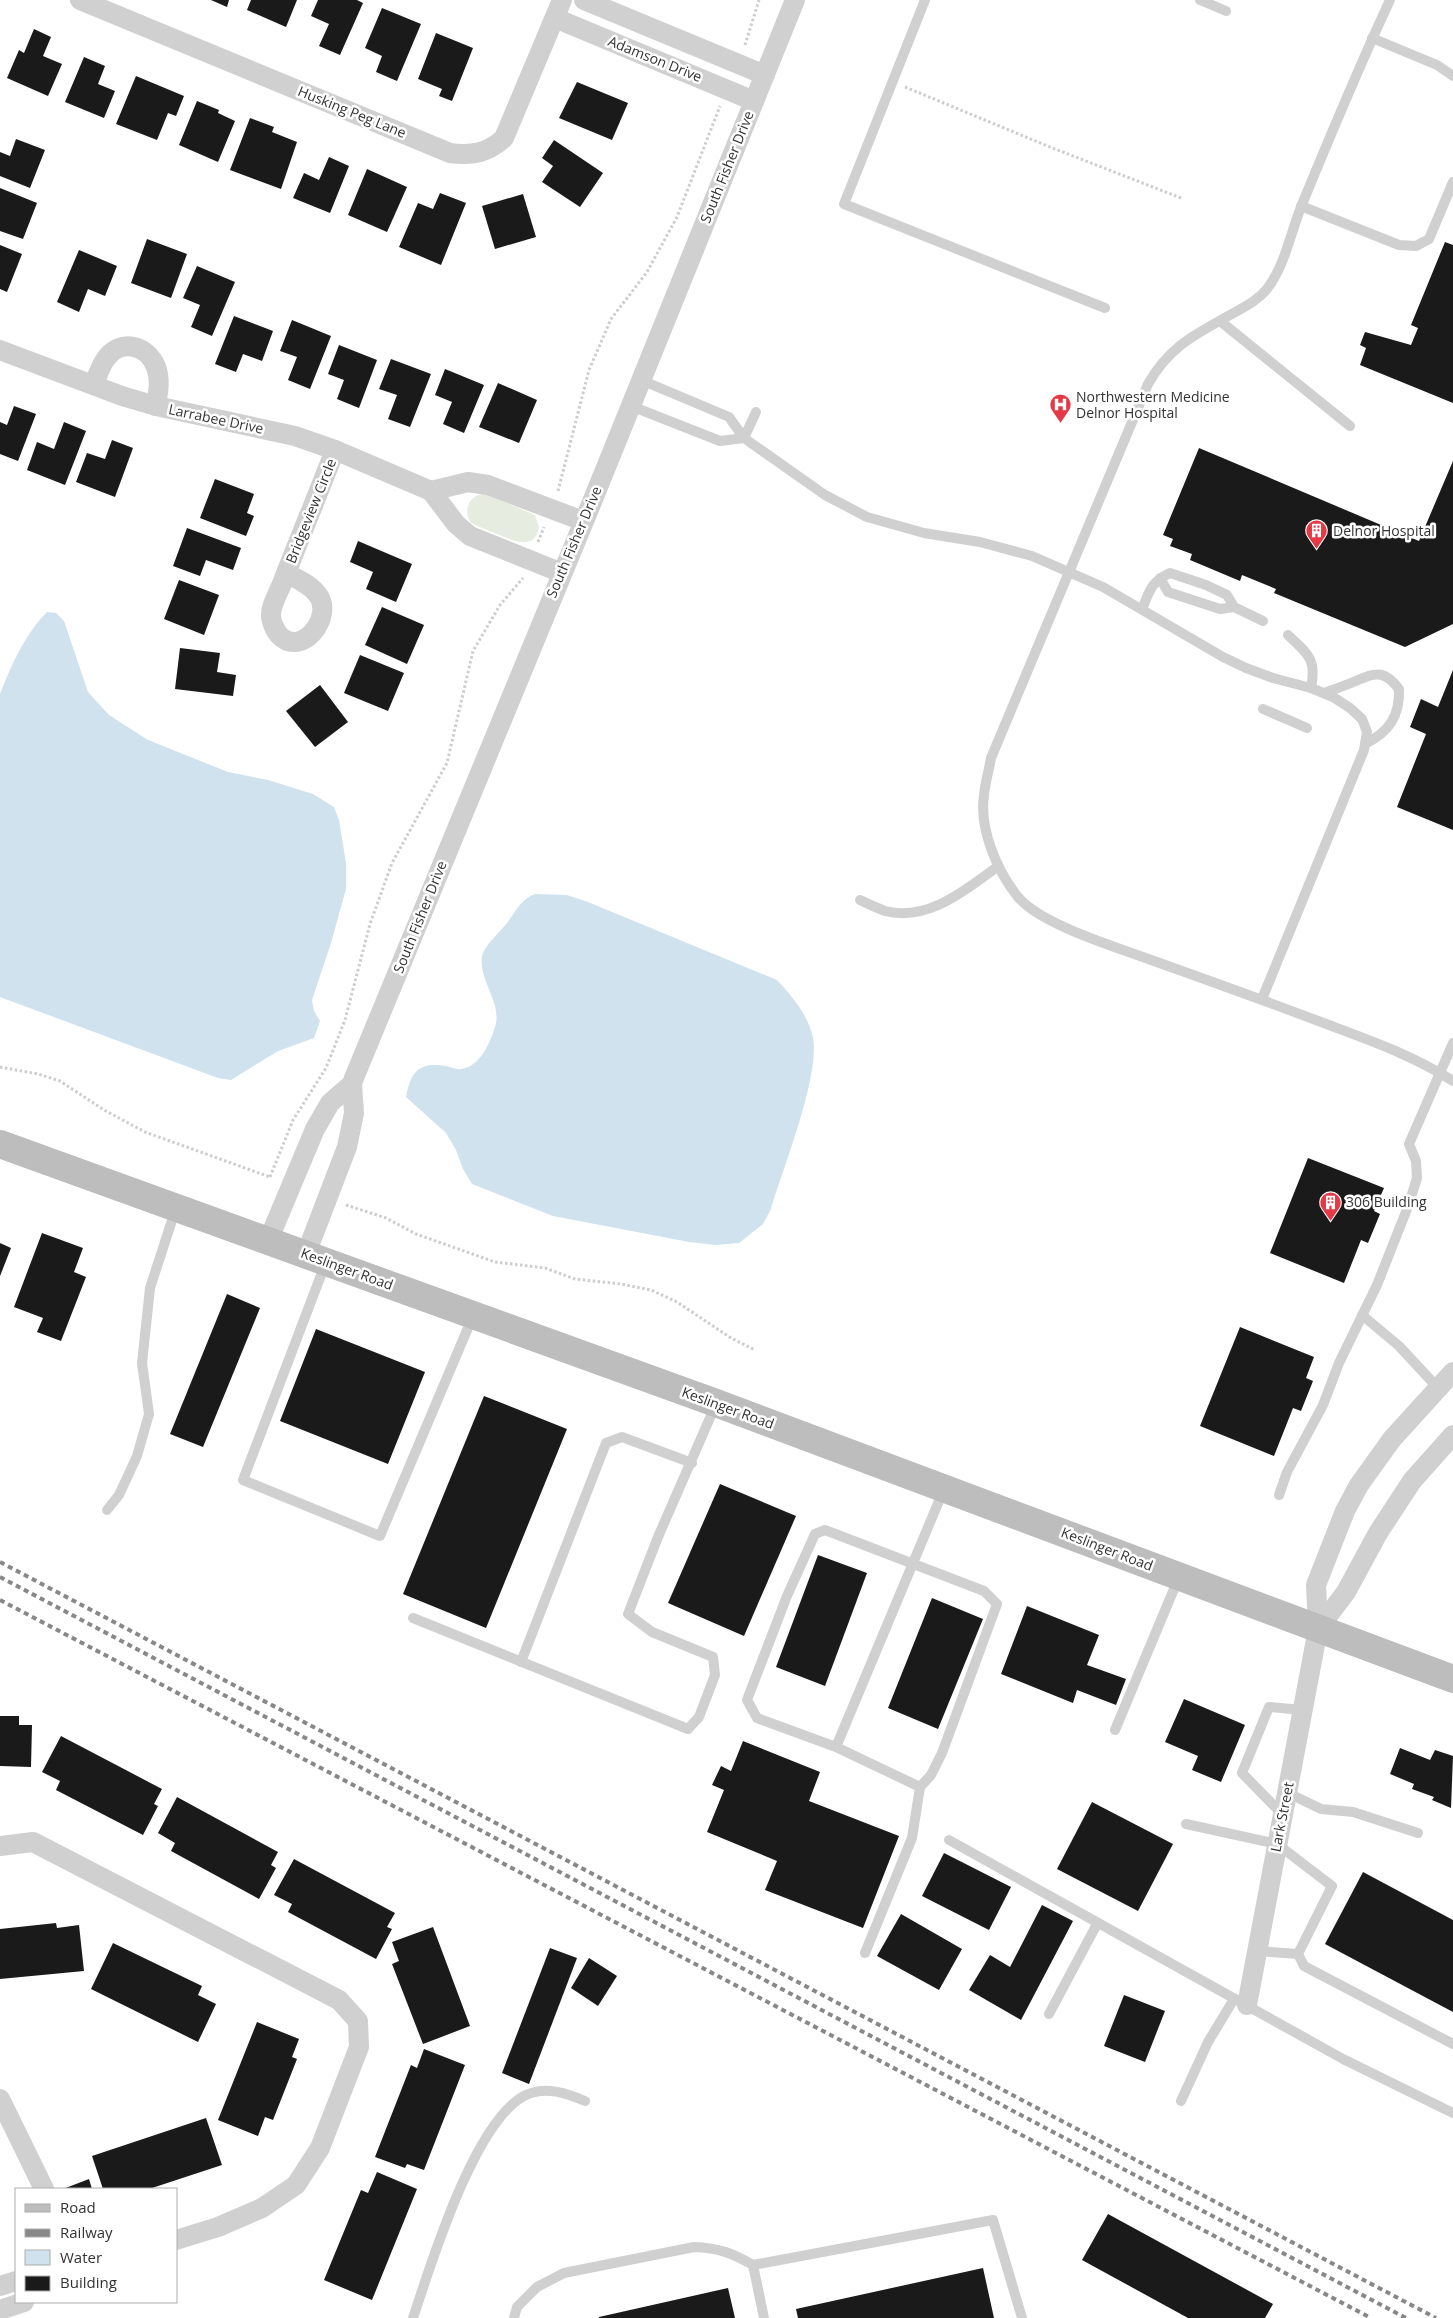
<svg xmlns="http://www.w3.org/2000/svg" width="1453" height="2318" viewBox="0 0 1453 2318" font-family="'Open Sans',sans-serif">
<style>
.green{fill:#e6ecdf}
.water{fill:#cfe2ee}
.building{fill:#1a1a1a}
.lines{fill:none;stroke-linecap:round;stroke-linejoin:round}
.path{stroke:#cdcdcd;stroke-width:3;stroke-dasharray:2.5 2.5;stroke-linecap:butt}
.service{stroke:#d0d0d0;stroke-width:10}
.minor{stroke:#d0d0d0;stroke-width:20}
.secondary{stroke:#bdbdbd;stroke-width:28}
.rail{stroke:#888;stroke-width:4;stroke-dasharray:5 4;stroke-linecap:butt}
.labels{text-anchor:middle;stroke-width:5;stroke-linejoin:round;paint-order:stroke}
.street-label{font-size:14px;fill:#333;stroke:#fff}
.poi-label{font-size:14px;fill:#333;stroke:#fff;text-anchor:start}
</style>
<rect width="100%" height="100%" fill="#fff"/>
<!-- green -->
<path class="green" d="M482,494l6,1 47,20 4,12c-4,25 -27,13 -42,7 -9,-4 -19,-7 -27,-12 -6,-12 -2,-25 12,-28z"/>
<!-- water -->
<g class="water">
<path d="M47,612l9,1 8,8 24,71 21,23 39,25 80,32 40,8 45,14 21,13 5,13 7,43v26l-15,54 -19,57 2,11 6,10 -6,17 -36,13 -47,29 -13,-2 -218,-81v-303c11,-28 25,-60 47,-82z"/>
<path d="M535,894l32,1 21,7 189,78c16,17 31,35 36,58 7,38 -30,131 -42,171l-8,15 -24,19 -23,2 -27,-3 -136,-26 -81,-32 -9,-15 -7,-19 -10,-17 -40,-36c5,-26 13,-35 40,-31 5,1 11,4 15,3 19,-2 29,-26 34,-42 8,-23 -17,-48 -13,-71 2,-10 18,-24 25,-33 9,-12 14,-24 28,-29z"/>
</g>
<!-- building -->
<g class="building">
<path d="M211,0h18l-2,7z"/>
<path d="M251,0h46l-11,27 -39,-17z"/>
<path d="M318,0h39l6,3 -23,52 -21,-9 10,-22 -18,-8z"/>
<path d="M382,8l39,16 -24,57 -21,-9 6,-16 -17,-8z"/>
<path d="M34,29l17,8 -8,19 19,8 -14,32 -41,-18 12,-28 5,3z"/>
<path d="M436,33l37,15 -21,53 -13,-5 3,-7 -24,-10z"/>
<path d="M84,57l21,9 -7,18 17,7 -11,27 -39,-16z"/>
<path d="M136,76l48,20 -8,20 -8,-3 -11,27 -41,-16z"/>
<path d="M577,82l51,21 -16,37 -53,-22z"/>
<path d="M197,101l22,9 -1,3 17,8 -17,41 -39,-17z"/>
<path d="M250,118l24,9 -2,5 25,10 -16,47 -51,-19z"/>
<path d="M16,139l29,11 -15,38 -30,-12v-24l10,4z"/>
<path d="M554,140l49,33 -23,34 -38,-25 11,-16 -11,-8z"/>
<path d="M329,157l20,9 -19,47 -37,-15 11,-25 15,7z"/>
<path d="M367,169l40,18 -20,45 -39,-17z"/>
<path d="M0,188l37,15 -14,36 -23,-8z"/>
<path d="M440,193l26,10 -25,62 -42,-18 19,-44 15,6z"/>
<path d="M523,194l13,43 -41,12 -13,-43z"/>
<path d="M147,239l40,15 -16,44 -40,-15z"/>
<path d="M1445,242l8,3v158l-93,-38 6,-17 -6,-3 5,-13 46,13 7,-17 -7,-3z"/>
<path d="M0,245l22,9 -15,38 -7,-3z"/>
<path d="M79,250l38,16 -12,30 -17,-7 -9,23 -22,-10z"/>
<path d="M197,266l38,16 -23,54 -21,-9 9,-22 -17,-7z"/>
<path d="M234,316l39,15 -11,30 -19,-7 -7,18 -21,-8z"/>
<path d="M292,320l39,16 -21,53 -22,-9 9,-23 -17,-6z"/>
<path d="M339,345l38,15 -18,48 -22,-9 7,-19 -16,-6z"/>
<path d="M391,359l40,15 -21,53 -22,-8 9,-24 -18,-6z"/>
<path d="M445,369l39,16 -20,48 -21,-9 9,-22 -17,-7z"/>
<path d="M498,383l39,17 -18,43 -40,-16z"/>
<path d="M14,406l22,8 -18,47 -18,-7v-32l7,3z"/>
<path d="M64,422l22,9 -21,54 -38,-15 10,-28 17,7z"/>
<path d="M112,440l21,8 -18,49 -39,-15 11,-29 18,6z"/>
<path d="M1199,448l220,93 34,-80v163l-48,23 -131,-54 2,-4 -34,-14 -2,6 -50,-21 2,-6 -22,-8 3,-7 -10,-4z"/>
<path d="M215,479l39,15 -7,19 7,3 -8,20 -46,-18z"/>
<path d="M187,528l54,20 -8,22 -27,-10 -6,16 -27,-10z"/>
<path d="M358,541l54,23 -16,38 -30,-13 7,-17 -23,-10z"/>
<path d="M179,580l40,15 -15,40 -40,-16z"/>
<path d="M382,607l42,18 -17,39 -42,-19z"/>
<path d="M180,648l40,5 -3,19 19,3 -3,21 -58,-7z"/>
<path d="M360,655l44,18 -16,38 -44,-18z"/>
<path d="M1453,670v160l-56,-23 29,-73 -16,-7 11,-28 17,8z"/>
<path d="M320,685l28,37 -33,25 -29,-36z"/>
<path d="M1308,1158l76,30 -10,23 6,3 -12,29 -7,-3 -17,43 -74,-30z"/>
<path d="M42,1233l41,15 -9,24 12,5 -25,64 -24,-9 6,-14 -29,-11z"/>
<path d="M0,1243l11,5 -11,28z"/>
<path d="M227,1294l33,14 -57,139 -33,-13z"/>
<path d="M1240,1327l74,30 -8,21 7,3 -12,30 -8,-3 -19,48 -74,-30z"/>
<path d="M316,1329l109,43 -37,92 -108,-43z"/>
<path d="M484,1396l83,33 -81,199 -83,-34z"/>
<path d="M720,1484l76,32 -52,120 -76,-33z"/>
<path d="M818,1555l49,18 -42,113 -49,-19z"/>
<path d="M932,1598l51,21 -45,110 -50,-21z"/>
<path d="M1027,1606l72,29 -12,30 39,14 -10,26 -39,-15 -4,13 -72,-29z"/>
<path d="M1184,1699l61,26 -24,57 -29,-12 6,-14 -33,-14z"/>
<path d="M0,1716h19v9h13l-1,42 -31,-1z"/>
<path d="M61,1736l101,53 -8,15 4,2 -15,29 -87,-45 4,-9 -18,-9z"/>
<path d="M743,1741l77,31 -11,29 90,35 -36,92 -98,-38 12,-29 -70,-29 17,-42 -12,-5 9,-19 10,5z"/>
<path d="M1400,1748l30,12 5,-10 18,6 -2,52 -19,-8 2,-3 -22,-8 2,-5 -24,-10z"/>
<path d="M177,1797l101,55 -7,13 5,3 -17,31 -88,-48 4,-8 -17,-10z"/>
<path d="M1092,1802l81,42 -35,67 -81,-42z"/>
<path d="M944,1853l67,34 -22,43 -67,-34z"/>
<path d="M294,1859l101,54 -8,14 5,2 -16,30 -88,-47 4,-8 -18,-9z"/>
<path d="M1363,1872l90,48v92l-128,-68z"/>
<path d="M1042,1905l31,16 -52,99 -52,-30 21,-35 20,12z"/>
<path d="M901,1914l61,35 -23,41 -62,-34z"/>
<path d="M56,1923l1,5 22,-3 5,46 -84,8v-50z"/>
<path d="M433,1927l37,99 -47,18 -31,-80 7,-3 -7,-19z"/>
<path d="M113,1943l89,43 -4,9 18,9 -18,38 -107,-53z"/>
<path d="M550,1948l27,10 -48,126 -27,-11z"/>
<path d="M589,1958l28,18 -19,30 -27,-18z"/>
<path d="M1124,1995l41,16 -20,51 -41,-16z"/>
<path d="M257,2022l42,17 -7,18 5,2 -24,61 -8,-3 -7,19 -40,-16z"/>
<path d="M424,2049l41,16 -41,105 -17,-6 -2,4 -30,-11 36,-92 6,3z"/>
<path d="M206,2118l16,47 -73,24h-46l-11,-33z"/>
<path d="M377,2172l40,17 -45,111 -48,-20 37,-90 7,3z"/>
<path d="M89,2179l3,10h-29z"/>
<path d="M1108,2214l165,90 -8,14h-77l-106,-58z"/>
<path d="M983,2268l11,50h-196l-2,-9z"/>
<path d="M728,2288l7,30h-136v-1z"/>
</g>
<g class="lines">
<!-- path -->
<g class="path">
<path d="M745,45l14,-45"/>
<path d="M905,87l145,60 131,51"/>
<path d="M558,491l31,-121 22,-51 36,-47 30,-55 43,-111"/>
<path d="M538,542l6,-15"/>
<path d="M0,1067l38,7 22,7 44,29 41,22 125,45"/>
<path d="M270,1177l23,-57 33,-52 19,-48 25,-96 22,-61 55,-100 26,-112 27,-46 23,-27"/>
<path d="M346,1205l40,13 30,16 79,28 50,6 30,11 46,5 30,6 26,12 54,36 24,12"/>
</g>
<!-- service -->
<g class="service">
<path d="M925,0l-81,204 261,104"/>
<path d="M1200,0l26,11"/>
<path d="M1390,0c-31,67 -59,134 -87,202 -12,28 -17,62 -36,87 -10,12 -23,18 -37,26 -36,20 -61,32 -82,69l-157,374c-2,12 -6,25 -7,37 -5,34 13,76 34,102 23,28 101,51 136,64 59,21 117,42 175,64 43,16 85,31 124,56"/>
<path d="M1372,38l65,27 16,11"/>
<path d="M1301,206l98,39 17,1 13,-7 24,-57"/>
<path d="M1220,321l130,105"/>
<path d="M641,380l88,37 15,21 81,57 42,22 57,16 56,9 52,14 71,31 120,70 23,11 27,10 38,10 22,9 17,11 12,11 5,13 -3,18 -102,249"/>
<path d="M631,406l89,35 24,-3"/>
<path d="M744,438l12,-26"/>
<path d="M1234,607l29,14"/>
<path d="M1142,609c8,-19 9,-27 28,-36l36,12 21,10 7,12 -14,2 -52,-17 -8,-14"/>
<path d="M1288,635c20,19 29,24 23,53"/>
<path d="M1324,693c11,-4 23,-8 34,-13 19,-9 28,-8 41,9 1,27 -10,43 -34,55"/>
<path d="M1263,709l44,19"/>
<path d="M860,900c8,4 17,8 25,11 43,11 80,-21 112,-44"/>
<path d="M326,1262l-83,218 137,56 93,-220"/>
<path d="M1362,1315l37,31 39,42"/>
<path d="M1279,1495l8,-23 36,-67 16,-42 38,-78 32,-81 8,-26 -1,-17 -7,-17 44,-101"/>
<path d="M107,1510l12,-15 18,-39 12,-42 -7,-51 8,-75 26,-80"/>
<path d="M413,1618l275,111 11,-12 16,-42 -2,-18 -61,-25 -24,-18 30,-77 58,-133"/>
<path d="M521,1662l85,-219 16,-6 70,26"/>
<path d="M1115,1730l64,-153"/>
<path d="M836,1747l84,40 11,-12 11,-22 55,-149 -13,-13 -159,-61 -10,4 -28,62 -40,104 10,18 79,29 108,-258"/>
<path d="M1286,1792l35,17 32,3 65,21"/>
<path d="M1282,1814l-40,-41 27,-66 33,3"/>
<path d="M1186,1824l91,20 55,42 -34,68 6,12 149,78"/>
<path d="M949,1840l394,219 110,54"/>
<path d="M1257,1951l41,3"/>
<path d="M865,1953l47,-115 8,-51"/>
<path d="M1049,2014l48,-90"/>
<path d="M1181,2101l27,-59 26,-43"/>
<path d="M413,2318c18,-54 62,-199 113,-223 20,-9 40,-2 59,6"/>
<path d="M514,2318l3,-11 20,-20 27,-14 130,-26c25,1 38,6 59,18"/>
<path d="M764,2318l-11,-53 240,-45 29,98"/>
</g>
<!-- minor -->
<g class="minor">
<path d="M80,0l370,153c22,3 38,0 54,-15l58,-138"/>
<path d="M584,0l181,75"/>
<path d="M555,18l199,83"/>
<path d="M0,350l122,46 34,10 139,30 40,14 96,41"/>
<path d="M94,385c3,-8 6,-18 11,-25 14,-22 42,-16 51,7 5,13 2,26 0,39"/>
<path d="M286,573c11,6 24,11 32,22 16,21 -16,64 -39,40 -4,-5 -7,-12 -8,-18 -1,-11 8,-25 12,-36 17,-44 35,-87 52,-131"/>
<path d="M562,573l-92,-37 -14,-12 -25,-33 37,-9 20,3 95,36"/>
<path d="M268,1241l47,-112 15,-26 22,-19"/>
<path d="M306,1254l41,-107 7,-34 -2,-29 2,-6 240,-581 201,-497"/>
<path d="M1318,1629l28,-37 32,-59 34,-52 41,-46"/>
<path d="M0,1846l33,-4 306,158 19,21 1,26 -39,101 -24,37 -34,23 -44,19 -42,13"/>
<path d="M1247,2005l71,-376 -2,-44 29,-74 14,-26 33,-46 61,-67"/>
<path d="M0,2099l44,90"/>
<path d="M0,2286l16,-5"/>
<path d="M0,2310l24,-8"/>
</g>
<!-- secondary -->
<path class="secondary" d="M0,1144l716,259 737,276"/>
<!-- rail -->
<g class="rail">
<path d="M0,1562l1436,756"/>
<path d="M0,1577l1406,741"/>
<path d="M0,1600l1371,718"/>
</g>
</g>
<!-- icons -->
<defs>
<symbol id="hospital-pin" viewBox="-11 -11 22 30"><path d="M0 17L-7.5 6A9.5 9.5 0 1 1 7.5 6Z" fill="#e63946" stroke="#fff"/><path d="M-5-5h3v3.5h4V-5h3V5h-3V1.5h-4V5h-3Z" fill="#fff"/></symbol>
<symbol id="building-pin" viewBox="-11 -11 22 30"><path d="M0 17L-7.5 6A9.5 9.5 0 1 1 7.5 6Z" fill="#e63946" stroke="#fff"/><path d="M-4-6H4V6H1V3H-1V6H-4ZM-2.5-4.3h1.7v1.8h-1.7ZM.8-4.3h1.7v1.8H.8ZM-2.5-1h1.7V.8h-1.7ZM.8-1h1.7V.8H.8Z" fill="#fff"/></symbol>
</defs>
<g fill-rule="evenodd">
<use href="#hospital-pin" x="1048" y="392" width="25" height="34"/>
<use href="#building-pin" x="1304" y="518" width="25" height="34"/>
<use href="#building-pin" x="1318" y="1190" width="25" height="34"/>
</g>
<g class="labels">
<!-- street labels -->
<g class="street-label">
<text transform="translate(655 59) rotate(22)" y="5">Adamson Drive</text>
<text transform="translate(352 112) rotate(22)" y="5">Husking Peg Lane</text>
<text transform="translate(727 167) rotate(-68)" y="5">South Fisher Drive</text>
<text transform="translate(216 419) rotate(12)" y="5">Larrabee Drive</text>
<text transform="translate(311 511) rotate(-68)" y="5">Bridgeview Circle</text>
<text transform="translate(574 542) rotate(-67)" y="5">South Fisher Drive</text>
<text transform="translate(420 917) rotate(-68)" y="5">South Fisher Drive</text>
<text transform="translate(347 1269) rotate(20)" y="5">Keslinger Road</text>
<text transform="translate(728 1408) rotate(20)" y="5">Keslinger Road</text>
<text transform="translate(1107 1549) rotate(21)" y="5">Keslinger Road</text>
<text transform="translate(1282 1817) rotate(-79)" y="5">Lark Street</text>
</g>
<!-- poi labels -->
<g class="poi-label">
<text x="1076" y="402">Northwestern Medicine<tspan x="1076" dy="16">Delnor Hospital</tspan></text>
<text x="1333" y="536">Delnor Hospital</text>
<text x="1346" y="1207">306 Building</text>
</g>
</g>
<!-- legend -->
<rect x="15" y="2188" width="162" height="115" fill="#ffffff" stroke="#adadad"/>
<rect x="25" y="2204" width="25" height="8" fill="#bdbdbd" stroke="#adadad"/>
<text x="60" y="2213" font-size="15" fill="#333333">Road</text>
<rect x="25" y="2229" width="25" height="8" fill="#888888" stroke="#adadad"/>
<text x="60" y="2238" font-size="15" fill="#333333">Railway</text>
<rect x="25" y="2250" width="25" height="15" fill="#cfe2ee" stroke="#adadad"/>
<text x="60" y="2263" font-size="15" fill="#333333">Water</text>
<rect x="25" y="2276" width="25" height="15" fill="#1a1a1a" stroke="#adadad"/>
<text x="60" y="2288" font-size="15" fill="#333333">Building</text>
</svg>
